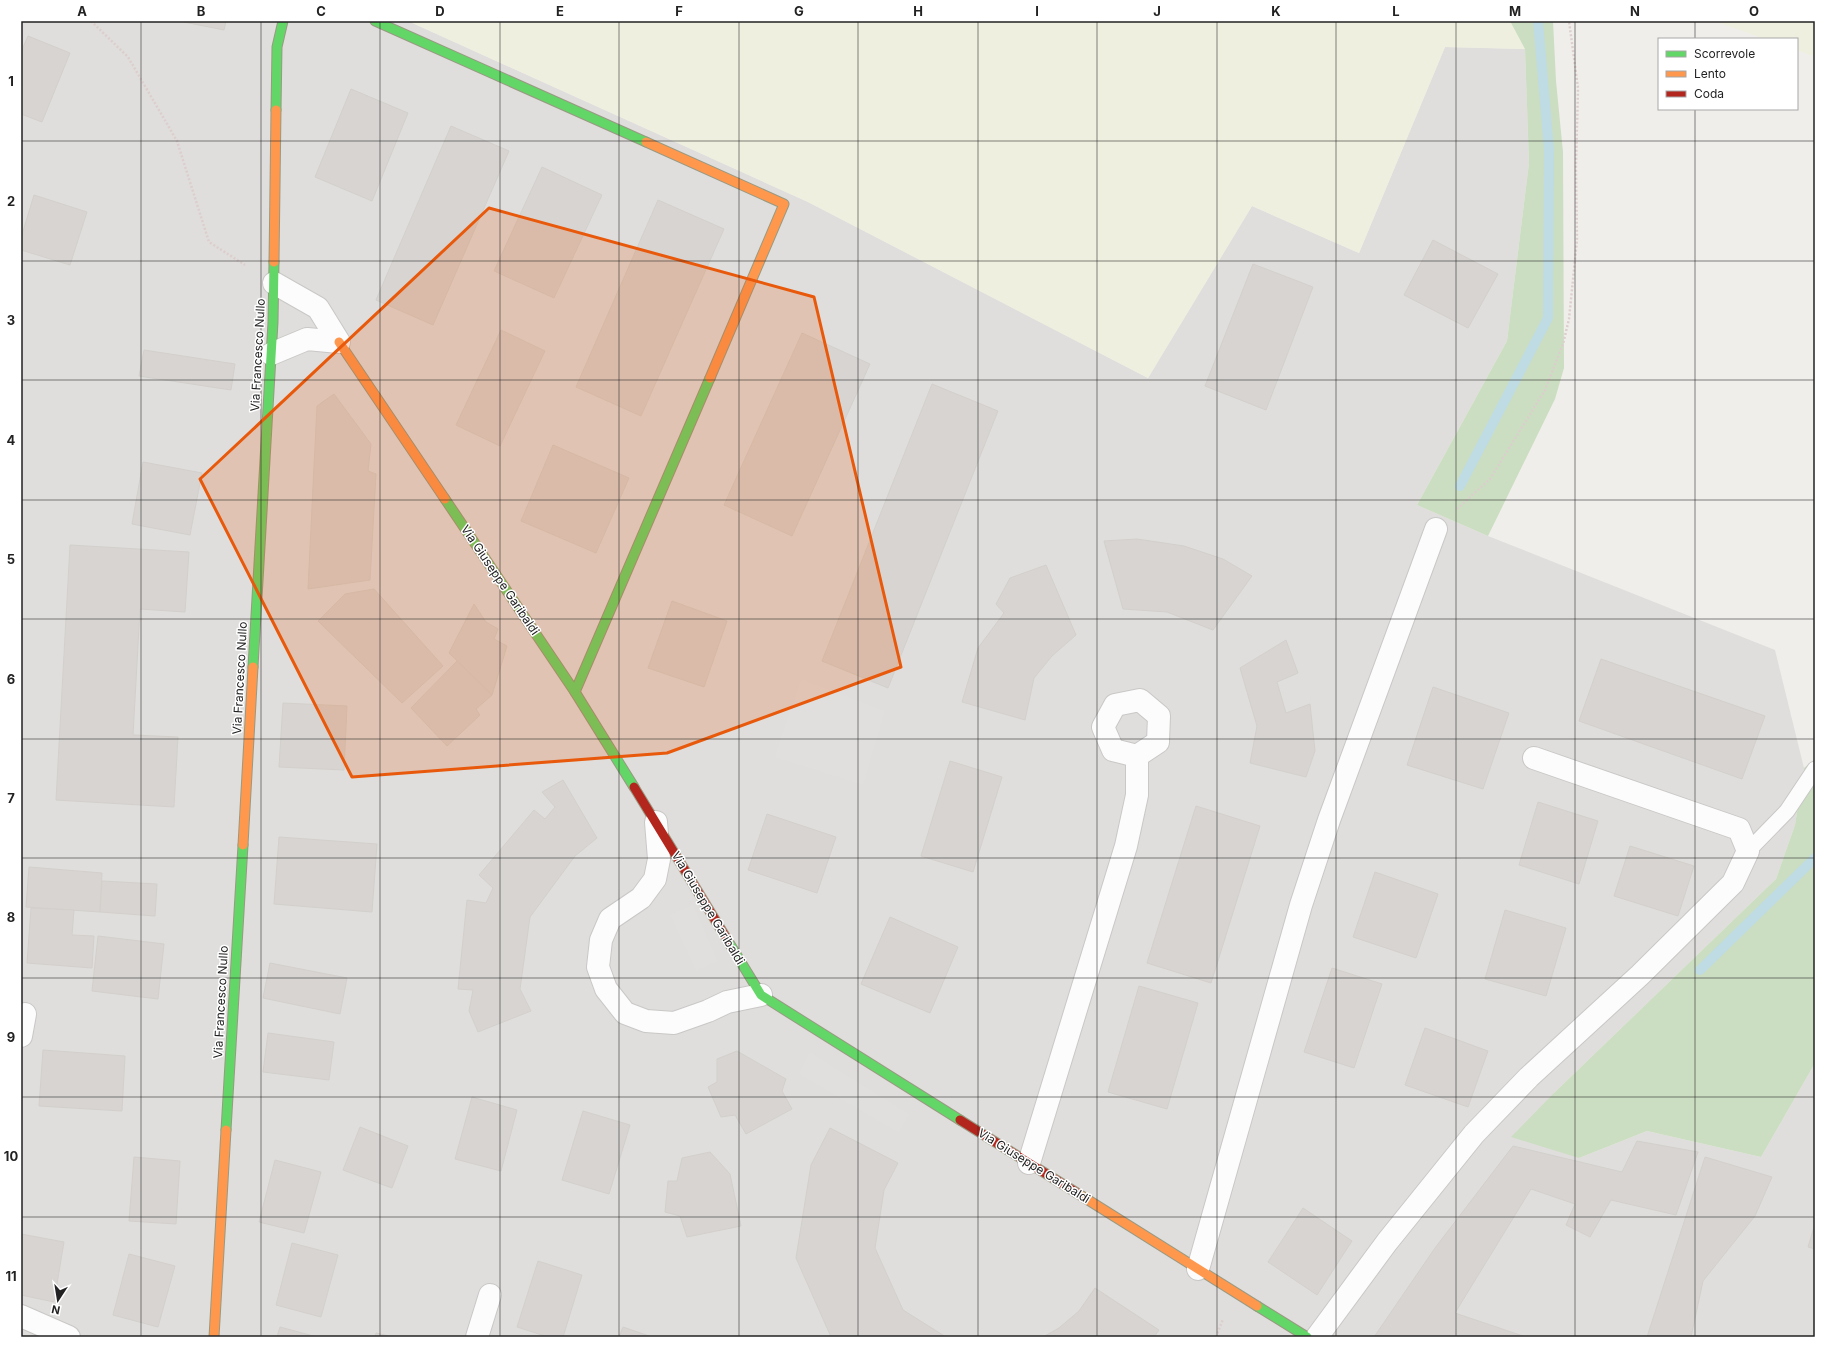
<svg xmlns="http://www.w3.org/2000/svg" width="1836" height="1358" viewBox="0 0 1836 1358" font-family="Inter,sans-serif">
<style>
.residential{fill:#dfdedc}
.farmland{fill:#efefdf}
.forest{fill:#cbdec1}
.parking{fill:#e0dfde}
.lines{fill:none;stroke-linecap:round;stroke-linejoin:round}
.stream{stroke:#bfdbe3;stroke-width:10}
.building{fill:#d7d4d2;stroke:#d3d0cc}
.lane-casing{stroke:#c9c8c7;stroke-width:17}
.street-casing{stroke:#c9c8c7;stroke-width:24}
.fast-casing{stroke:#999a82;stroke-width:11}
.slow-casing{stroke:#999a82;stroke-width:11}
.jam-casing{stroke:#999a82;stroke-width:11}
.path{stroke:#dccecd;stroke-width:2.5;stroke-dasharray:2 2;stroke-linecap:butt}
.lane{stroke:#fdfcfc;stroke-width:15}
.street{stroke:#fdfcfc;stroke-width:22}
.fast{stroke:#63d668;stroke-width:9}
.slow{stroke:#ff974d;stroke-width:9}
.jam{stroke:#b3261e;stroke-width:9}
.marked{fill:#e8590c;fill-opacity:0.2;stroke:#e8590c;stroke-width:3;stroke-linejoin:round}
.grid{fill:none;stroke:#222;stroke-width:1;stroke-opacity:0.55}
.labels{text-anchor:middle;stroke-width:3;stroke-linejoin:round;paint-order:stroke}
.street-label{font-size:12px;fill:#222;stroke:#fff}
.neatline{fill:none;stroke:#222;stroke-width:1.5}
.grid-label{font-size:13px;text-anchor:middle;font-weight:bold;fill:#222}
</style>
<rect width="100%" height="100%" fill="#f0eeeb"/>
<!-- residential -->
<path class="residential" d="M21,21h387l400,181 340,176 104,-172 107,47 86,-206 80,2 4,114 -22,178 -90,164 71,31 287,114 29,118 -9,57 -19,54 -222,214 25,65 68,-27 114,26 54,-94v274h-1794z"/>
<!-- farmland -->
<g class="farmland">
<path d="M408,21h1102l15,28 -80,-2 -86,206 -107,-47 -104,172 -340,-176z"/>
<path d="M1714,21h101v36l-18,-7v-11h-32z"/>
</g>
<!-- forest -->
<g class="forest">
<path d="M1510,21h43l3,60 7,71 1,216 -9,31 -67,137 -71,-31 90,-164 22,-178 -4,-114z"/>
<path d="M1815,759v304l-54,94 -114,-26 -68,27 -68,-21 43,-44 222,-214 19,-54 9,-57z"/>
</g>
<!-- parking -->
<g class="parking">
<path d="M801,679l84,32 -22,74 -88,-28z"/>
<path d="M693,905l25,56 -22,10 -26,-56z"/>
<path d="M810,1052l99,62 -10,19 -100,-59z"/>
</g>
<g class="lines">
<!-- stream -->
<g class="stream">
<path d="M1460,486l88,-168 1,-168 -11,-129"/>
<path d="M1700,970l115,-112"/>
</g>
</g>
<!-- building -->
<g class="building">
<path d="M179,21h47l-2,9z"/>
<path d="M28,36l42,17 -28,69 -21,-8v-62z"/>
<path d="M351,89l57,24 -36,88 -57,-24z"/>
<path d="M451,126l58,25 -76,174 -57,-25z"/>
<path d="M542,167l60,28 -48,103 -60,-27z"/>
<path d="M34,195l53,17 -17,53 -49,-15v-12z"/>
<path d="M658,200l66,29 -83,187 -65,-29z"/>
<path d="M1433,240l65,34 -30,54 -64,-33z"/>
<path d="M1253,264l60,23 -47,123 -61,-24z"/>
<path d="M501,330l44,21 -45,95 -44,-21z"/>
<path d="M802,333l68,31 -78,172 -68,-31z"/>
<path d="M144,350l91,14 -4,26 -92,-14z"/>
<path d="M932,384l66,27 -110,277 -66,-27z"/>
<path d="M334,394l37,50 -3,27 8,3 -6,106 -62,9 9,-183z"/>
<path d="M553,445l76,33 -33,75 -75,-32z"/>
<path d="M143,462l59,11 -12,62 -58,-11z"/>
<path d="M1137,539l47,7 39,13 29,17 -39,54 -46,-18 -44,-3 -19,-68z"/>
<path d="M70,545l119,7 -4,60 -45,-3 -7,126 45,2 -4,70 -118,-7z"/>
<path d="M1046,565l30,70 -24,21 -18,22 -9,42 -63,-18 16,-54 26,-35 -8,-9 14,-26z"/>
<path d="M374,589l69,77 -41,37 -84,-82 27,-27z"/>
<path d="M672,601l55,20 -23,66 -56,-19z"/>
<path d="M474,604l12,18 12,7 -4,10 13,7 -15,49 -43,-42z"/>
<path d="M1286,640l12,33 -21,9 9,31 24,-9 5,47 -9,26 -56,-14 7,-37 -17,-58z"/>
<path d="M1601,659l164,57 -23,63 -163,-58z"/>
<path d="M457,661l35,34 -16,14 4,6 -33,31 -36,-38z"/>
<path d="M1433,687l76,26 -26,76 -76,-24z"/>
<path d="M283,703l64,3 -3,64 -65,-3z"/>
<path d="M950,761l52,16 -29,95 -52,-16z"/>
<path d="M563,780l34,58 -22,18 -45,61 -10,72 11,22 -53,21 -9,-21 4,-21 -15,-1 9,-89 19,3 7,-15 -14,-13 55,-65 11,9 10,-12 -13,-15z"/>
<path d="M1538,802l60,19 -19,63 -60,-19z"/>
<path d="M1196,806l64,20 -49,157 -64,-20z"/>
<path d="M767,814l69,23 -19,56 -69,-23z"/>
<path d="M279,837l98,7 -5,68 -98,-8z"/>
<path d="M1630,846l64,20 -16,50 -64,-20z"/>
<path d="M29,867l73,6 -2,39 -74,-5z"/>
<path d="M1375,872l63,22 -22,64 -63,-21z"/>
<path d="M102,881l55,3 -2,32 -55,-4z"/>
<path d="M31,908l43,2 -2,25 22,1 -2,32 -65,-5z"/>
<path d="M1505,910l61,18 -20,68 -61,-17z"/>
<path d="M890,917l68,30 -28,66 -69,-29z"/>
<path d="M98,936l66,8 -6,55 -66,-8z"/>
<path d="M270,963l77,15 -7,36 -77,-16z"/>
<path d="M1332,968l50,16 -28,84 -50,-16z"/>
<path d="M1139,986l59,17 -31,106 -59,-17z"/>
<path d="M1425,1028l63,23 -20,56 -63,-22z"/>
<path d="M268,1033l66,9 -5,38 -66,-8z"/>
<path d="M43,1050l82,6 -3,55 -83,-5z"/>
<path d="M737,1051l49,28 -4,12 10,18 -46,25 -11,-19 -14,2 -13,-30 9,-5v-23z"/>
<path d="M472,1097l45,13 -16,61 -46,-12z"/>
<path d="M583,1111l47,14 -21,69 -47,-14z"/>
<path d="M360,1127l48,19 -16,42 -49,-18z"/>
<path d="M830,1128l68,35 -14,27 -9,58 28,62 43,27h-115l-35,-79 15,-93z"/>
<path d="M1637,1141l61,11 -22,63 -65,-15 -21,37 -24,-12 9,-21 -44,-15 -76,124 71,24h-152l61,-89 78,-102 109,26z"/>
<path d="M710,1152l20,22 11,52 -54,11 -7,-21 -15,-4 3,-31h9l5,-23z"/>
<path d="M134,1157l46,4 -4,63 -47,-3z"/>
<path d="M1705,1157l67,20 -17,39 -52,65 -12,56h-44z"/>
<path d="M275,1160l46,12 -17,61 -45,-11z"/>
<path d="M1303,1208l49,33 -35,54 -49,-33z"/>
<path d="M1815,1224v25l-7,-2z"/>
<path d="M21,1234l43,8 -10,60 -33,-7z"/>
<path d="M292,1243l46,12 -17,62 -45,-12z"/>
<path d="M129,1254l46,12 -17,61 -45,-12z"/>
<path d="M538,1261l44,14 -19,62h-15l-31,-10z"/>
<path d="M1095,1288l64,42 -5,7h-111l16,-9 20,-17z"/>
<path d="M280,1327l37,10h-40z"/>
<path d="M623,1327l29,10h-33z"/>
<path d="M376,1333l17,4h-18z"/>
</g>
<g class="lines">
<defs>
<path id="lane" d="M1748,851l39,-40 28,-42"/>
<g id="street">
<path d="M271,354l36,-15 32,3 -21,-34 -44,-25"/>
<path d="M1140,700l19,16 -1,26 -21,14 -24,-6 -10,-23 12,-22z"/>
<path d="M656,822l3,37 -4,20 -14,19 -31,21 -9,21 -3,27 8,22 19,24 21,8 28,2 34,-12 19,-9 34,-7"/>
<path d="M21,1036l4,-22"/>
<path d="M1029,1163l97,-317 11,-51v-39"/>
<path d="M1198,1269l103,-364 28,-85 107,-291"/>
<path d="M21,1316l48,21"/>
<path d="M477,1337l13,-42"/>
<path d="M1317,1337l70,-95 87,-108 55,-57 111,-102 93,-92 15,-32 -9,-22 -205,-71"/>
</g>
<g id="fast">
<path d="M375,21l271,121"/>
<path d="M276,110l1,-63 6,-26"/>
<path d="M445,499l130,193 59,95"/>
<path d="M253,667l20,-345 1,-60"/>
<path d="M575,692l135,-314"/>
<path d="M728,941l33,54 199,125"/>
<path d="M226,1130l17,-285"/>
<path d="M1257,1306l50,31"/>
</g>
<g id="slow">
<path d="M646,142l138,62 -74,174"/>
<path d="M274,262l2,-152"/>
<path d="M339,342l106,157"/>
<path d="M243,845l10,-178"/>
<path d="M1077,1193l180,113"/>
<path d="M214,1337l12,-207"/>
</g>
<g id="jam">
<path d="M634,787l94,154"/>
<path d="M960,1120l117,73"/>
</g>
</defs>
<!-- lane casing -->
<use href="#lane" class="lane-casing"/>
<!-- street casing -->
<use href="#street" class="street-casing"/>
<!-- fast casing -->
<use href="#fast" class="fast-casing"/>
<!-- slow casing -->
<use href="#slow" class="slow-casing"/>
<!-- jam casing -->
<use href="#jam" class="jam-casing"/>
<!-- path -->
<g class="path">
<path d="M91,21l37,36 49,84 32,101 36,23"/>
<path d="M1457,509l33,-30 55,-89 18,-46 6,-25 8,-79 -1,-74 2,-78 -9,-67"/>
<path d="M1216,1337l7,-18"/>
</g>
<!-- lane -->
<use href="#lane" class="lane"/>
<!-- street -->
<use href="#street" class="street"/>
<!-- fast -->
<use href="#fast" class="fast"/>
<!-- slow -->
<use href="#slow" class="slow"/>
<!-- jam -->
<use href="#jam" class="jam"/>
</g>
<!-- marked area -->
<path class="marked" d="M489,208l325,89 87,370 -234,86 -315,24 -152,-298z"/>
<!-- grid -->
<path class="grid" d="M141,21v1316M261,21v1316M380,21v1316M500,21v1316M619,21v1316M739,21v1316M858,21v1316M978,21v1316M1097,21v1316M1217,21v1316M1336,21v1316M1456,21v1316M1575,21v1316M1695,21v18M1695,109v1228M21,141h1794M21,261h1794M21,380h1794M21,500h1794M21,619h1794M21,739h1794M21,858h1794M21,978h1794M21,1097h1794M21,1217h1794"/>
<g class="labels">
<!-- street labels -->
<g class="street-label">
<text transform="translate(258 355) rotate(-87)" y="4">Via Francesco Nullo</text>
<text transform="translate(500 580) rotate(56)" y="4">Via Giuseppe Garibaldi</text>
<text transform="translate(240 678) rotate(-87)" y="4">Via Francesco Nullo</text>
<text transform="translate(708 908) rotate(59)" y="4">Via Giuseppe Garibaldi</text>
<text transform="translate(221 1002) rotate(-87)" y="4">Via Francesco Nullo</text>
<text transform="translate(1034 1166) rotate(32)" y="4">Via Giuseppe Garibaldi</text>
</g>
</g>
<!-- border -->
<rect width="1836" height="1358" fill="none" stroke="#ffffff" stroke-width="44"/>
<!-- legend -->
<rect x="1658" y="38" width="140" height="72" fill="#ffffff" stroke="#a7a7a7"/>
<rect x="1666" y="51" width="20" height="6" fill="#63d668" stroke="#a7a7a7"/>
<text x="1694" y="58" font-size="12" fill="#222222">Scorrevole</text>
<rect x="1666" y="71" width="20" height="6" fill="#ff974d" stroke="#a7a7a7"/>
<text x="1694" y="78" font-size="12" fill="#222222">Lento</text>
<rect x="1666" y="91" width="20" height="6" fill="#b3261e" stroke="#a7a7a7"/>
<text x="1694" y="98" font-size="12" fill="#222222">Coda</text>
<!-- north arrow -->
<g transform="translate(58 1300) rotate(192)" stroke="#ffffff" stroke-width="3" paint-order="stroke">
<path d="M0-3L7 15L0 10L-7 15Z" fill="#222222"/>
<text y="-6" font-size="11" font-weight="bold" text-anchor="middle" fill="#222222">N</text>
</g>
<rect x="22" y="22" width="1792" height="1314" class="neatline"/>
<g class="grid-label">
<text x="82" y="16">A</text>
<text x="201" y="16">B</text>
<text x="321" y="16">C</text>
<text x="440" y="16">D</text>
<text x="560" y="16">E</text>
<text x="679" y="16">F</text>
<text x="799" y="16">G</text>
<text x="918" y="16">H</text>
<text x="1037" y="16">I</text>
<text x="1157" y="16">J</text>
<text x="1276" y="16">K</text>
<text x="1396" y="16">L</text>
<text x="1515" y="16">M</text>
<text x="1635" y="16">N</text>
<text x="1754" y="16">O</text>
<text x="11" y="86">1</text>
<text x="11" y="206">2</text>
<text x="11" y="325">3</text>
<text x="11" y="445">4</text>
<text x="11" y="564">5</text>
<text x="11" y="684">6</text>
<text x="11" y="803">7</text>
<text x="11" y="922">8</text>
<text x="11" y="1042">9</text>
<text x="11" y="1161">10</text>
<text x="11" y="1281">11</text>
</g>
</svg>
